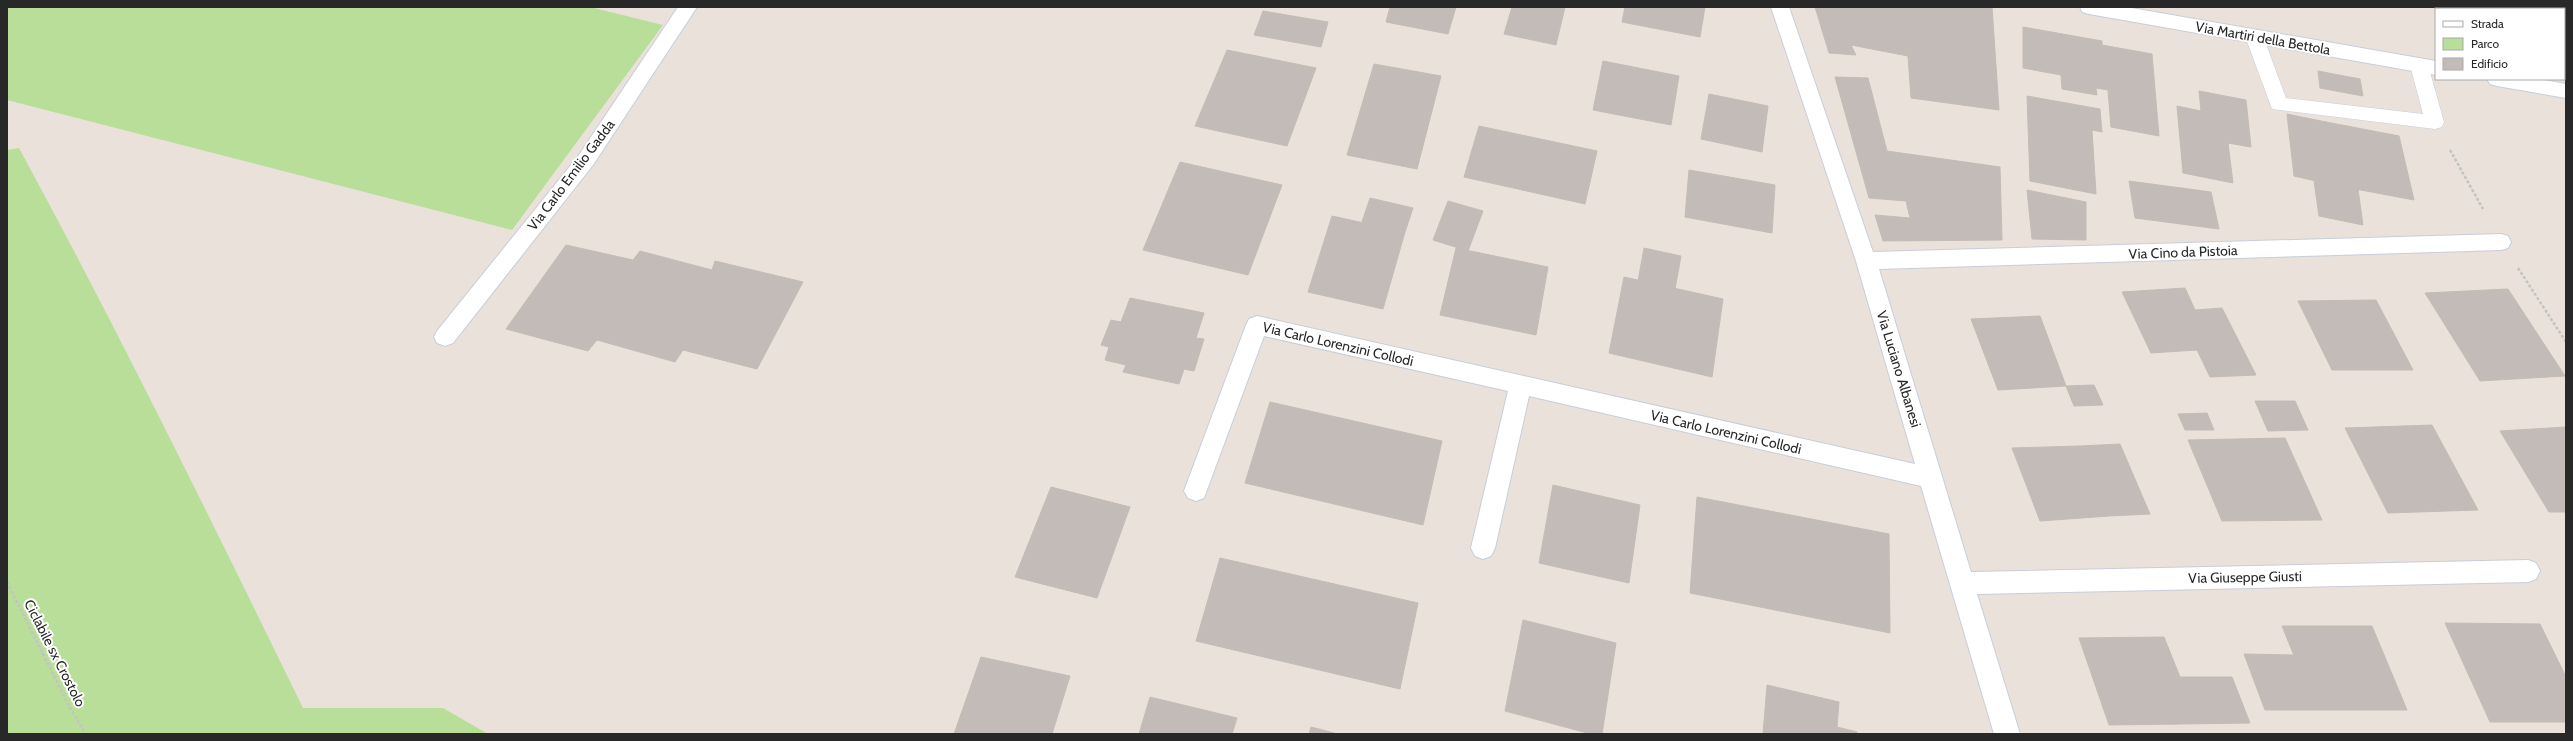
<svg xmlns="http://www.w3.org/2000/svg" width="2573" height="741" viewBox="0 0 2573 741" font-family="Cabin,sans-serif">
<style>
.green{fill:#b9de99}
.building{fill:#c2bbb7;stroke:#c4bcb4}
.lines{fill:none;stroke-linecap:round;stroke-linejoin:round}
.lane-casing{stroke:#c8ced9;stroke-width:1}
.street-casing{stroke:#c8ced9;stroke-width:2}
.secondary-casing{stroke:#c8ced9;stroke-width:2}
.path{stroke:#c3c3c3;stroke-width:2.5;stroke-dasharray:3 2;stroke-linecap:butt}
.lane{fill:#fff;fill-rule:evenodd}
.street{fill:#fff;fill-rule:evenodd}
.secondary{fill:#fff;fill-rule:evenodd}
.labels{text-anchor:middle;stroke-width:4;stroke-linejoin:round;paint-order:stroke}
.street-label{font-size:14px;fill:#282828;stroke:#fff}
</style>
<rect width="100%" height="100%" fill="#e9e1da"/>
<!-- green -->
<g class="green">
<path d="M7,7h583l73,18 -151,205 -505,-130z"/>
<path d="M19,148c100,184 192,372 284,560h140l45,26h-481v-584z"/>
</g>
<!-- building -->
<g class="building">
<path d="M1390,7h66l-8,27 -62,-12z"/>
<path d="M1512,7h53l-9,38 -52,-11z"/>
<path d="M1625,7h80l-5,30 -78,-15z"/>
<path d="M1815,7h177l7,103 -88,-12 -3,-42 -57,-11 5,10 -27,-2z"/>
<path d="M1263,11l65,11 -7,25 -67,-12z"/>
<path d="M2023,27l79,14v4l50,9 7,82 -48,-9 -3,-37 -12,-2 1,7 -35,-6 -1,-14 -38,-7z"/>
<path d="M1227,50l89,18 -29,78 -92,-20z"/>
<path d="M1603,61l76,15 -8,49 -78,-15z"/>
<path d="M1374,64l67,12 -24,93 -70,-14z"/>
<path d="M2318,71l42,8 3,17 -43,-8z"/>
<path d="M1835,77l33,1 19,73 113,16 2,73 -119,1 -8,-26 35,3 -4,-17 -37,-3z"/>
<path d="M2199,91l47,9 5,47 -23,-4 5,40 -50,-10 -6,-67 24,5z"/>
<path d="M1709,94l59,12 -6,46 -61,-13z"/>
<path d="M2027,96l73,13 2,23 -10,-2 4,64 -66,-13z"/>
<path d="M2287,114l34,7 8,63 -35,-8z"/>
<path d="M2321,121l78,15 15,64 -85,-16z"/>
<path d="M1479,126l118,25 -12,53 -121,-27z"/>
<path d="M1180,162l102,23 -34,90 -105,-25z"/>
<path d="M1689,170l86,15 -3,48 -87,-16z"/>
<path d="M2129,181l82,11 8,37 -84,-11z"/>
<path d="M2314,181l44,8 5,36 -44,-9z"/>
<path d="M2027,190l59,12v38l-54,-1z"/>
<path d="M1370,198l43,10 -8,24 -43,-10z"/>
<path d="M1448,201l35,10 -15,40 -35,-11z"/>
<path d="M1332,216l73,16 -22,77 -75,-17z"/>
<path d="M566,245l67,15 7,-9 72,19 3,-9 88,21 -46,87 -74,-19 -8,12 -78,-22 -9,11 -82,-22z"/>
<path d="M1456,248l92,19 -12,68 -96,-20z"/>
<path d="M1644,248l37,8 -6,33 -37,-8z"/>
<path d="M1624,277l99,22 -11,78 -103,-24z"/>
<path d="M2185,288l10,22 27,-2 34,67 -46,2 -13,-27 -46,3 -29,-61z"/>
<path d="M2508,289l57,87 -85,5 -55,-88z"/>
<path d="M1130,298l74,15 -8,25 8,1 -10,32 -10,-2 -5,15 -56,-12 3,-7 -21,-5 4,-13 -8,-2 10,-25 10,2z"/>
<path d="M2376,300l37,70h-81l-34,-69z"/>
<path d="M2040,316l26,70 -68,4 -27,-71z"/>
<path d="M2094,385l9,20 -29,1 -8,-20z"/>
<path d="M2255,401h40l13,29 -40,1z"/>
<path d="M1270,402l172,39 -19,84 -178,-42z"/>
<path d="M2207,413l7,17h-29l-7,-16z"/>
<path d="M2432,425l46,85 -90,3 -43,-85z"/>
<path d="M2566,427v85h-17l-49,-81z"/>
<path d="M2285,438l37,82 -100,1 -34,-81z"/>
<path d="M2120,444l30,70 -41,2 -29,-70z"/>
<path d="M2080,446l29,70 -69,5 -28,-73z"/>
<path d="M1553,485l87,20 -11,78 -90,-20z"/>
<path d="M1051,487l79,20 -33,91 -82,-21z"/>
<path d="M1697,497l192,37 1,99 -200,-40z"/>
<path d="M1220,558l198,45 -18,86 -204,-48z"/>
<path d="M1523,620l93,23 -14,91h-11l-86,-23z"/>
<path d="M2445,623l95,1 26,53v45h-76z"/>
<path d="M2282,626h90l35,84h-91z"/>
<path d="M2164,637l16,40h52l18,46 -141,2 -30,-87z"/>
<path d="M2244,654l50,1 22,55h-51z"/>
<path d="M981,657l89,19 -18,58h-98z"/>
<path d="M1767,685l72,17 -2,25 20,5v2h-94z"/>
<path d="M1150,697l87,21 -5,16h-93z"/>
<path d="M1311,727l27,7h-29z"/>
</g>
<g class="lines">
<defs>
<path id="lane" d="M2254,30l6,1 3,5 23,62 137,16 -13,-49 3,-5 6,-2 6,2 3,5 16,57 -2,5 -7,2 -163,-20 -27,-73 3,-5z"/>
<g id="street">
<path d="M678,7h19l-104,158 -140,178 -8,3 -8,-3 -3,-6 3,-6 142,-176z"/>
<path d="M1771,7h18l84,245 628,-18 7,2 3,6 -3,6 -7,2 -622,19 92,303 557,-12 8,3 4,8 -4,8 -8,3 -551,12 43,140h-26l-73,-248 -392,-90 -34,152 -4,8 -8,3 -8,-3 -4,-8 37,-157 -244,-55 -60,162 -8,3 -8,-3 -4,-7 62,-166 3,-6 8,-3 658,148 -59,-203z"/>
</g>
<g id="secondary">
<path d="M2080,7h46l310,54v14l-347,-61 -7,-2z"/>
<path d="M2487,79h51l28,5v14l-69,-12 -7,-2z"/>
</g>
</defs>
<!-- lane casing -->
<use href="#lane" class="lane-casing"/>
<!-- street casing -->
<use href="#street" class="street-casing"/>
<!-- secondary casing -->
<use href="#secondary" class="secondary-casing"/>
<!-- path -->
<g class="path">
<path d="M2450,150l33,59"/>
<path d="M2518,268l48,74"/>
<path d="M7,582l63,126 16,26"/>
</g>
<!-- lane -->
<use href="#lane" class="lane"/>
<!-- street -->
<use href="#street" class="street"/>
<!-- secondary -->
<use href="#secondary" class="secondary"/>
</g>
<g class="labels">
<!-- street labels -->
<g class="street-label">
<text transform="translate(2263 38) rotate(10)" y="5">Via Martiri della Bettola</text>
<text transform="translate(571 175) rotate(-53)" y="5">Via Carlo Emilio Gadda</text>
<text transform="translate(2183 252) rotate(-2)" y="5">Via Cino da Pistoia</text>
<text transform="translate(1338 344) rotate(13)" y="5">Via Carlo Lorenzini Collodi</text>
<text transform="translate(1899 369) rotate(73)" y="5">Via Luciano Albanesi</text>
<text transform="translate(1726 432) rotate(13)" y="5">Via Carlo Lorenzini Collodi</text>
<text transform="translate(2245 577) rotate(-1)" y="5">Via Giuseppe Giusti</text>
<text transform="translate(55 653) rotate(63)" y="5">Ciclabile sx Crostolo</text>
</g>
</g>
<!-- border -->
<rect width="2573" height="741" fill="none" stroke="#282828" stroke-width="16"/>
<!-- legend -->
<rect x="2435" y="8" width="130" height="72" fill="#ffffff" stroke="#a9a9a9"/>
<rect x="2443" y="21" width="20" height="6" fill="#ffffff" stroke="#a9a9a9"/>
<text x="2471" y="28" font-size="12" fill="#282828">Strada</text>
<rect x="2443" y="38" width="20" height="12" fill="#b9de99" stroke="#a9a9a9"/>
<text x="2471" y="48" font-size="12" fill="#282828">Parco</text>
<rect x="2443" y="58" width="20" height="12" fill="#c2bbb7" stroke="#a9a9a9"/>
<text x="2471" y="68" font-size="12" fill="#282828">Edificio</text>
</svg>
